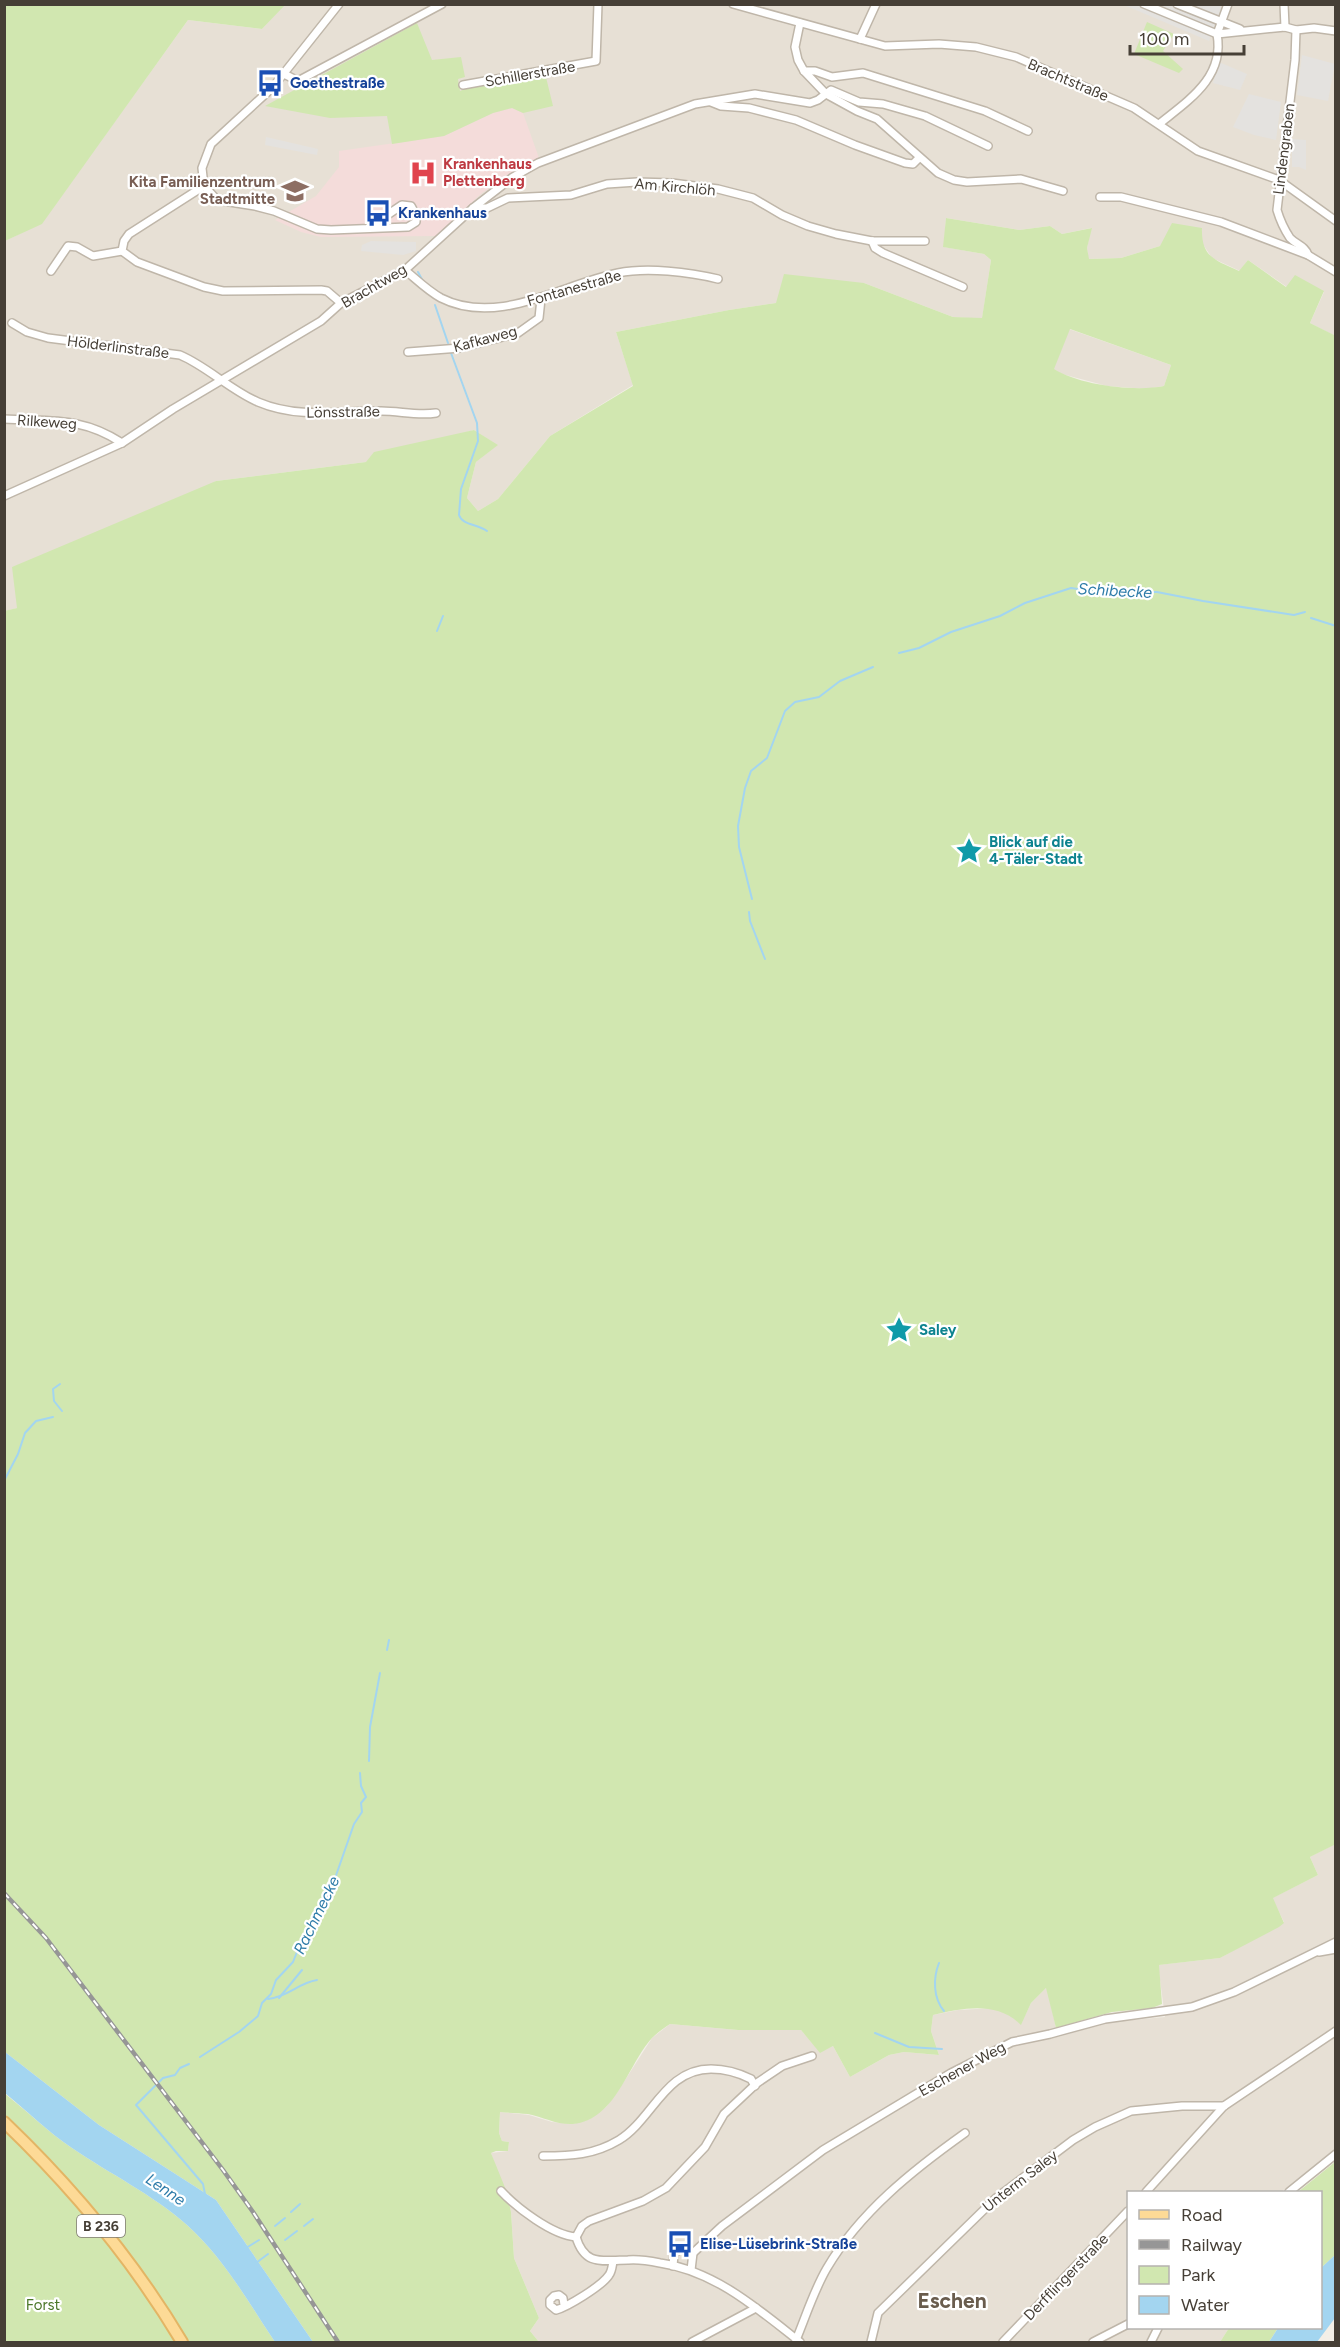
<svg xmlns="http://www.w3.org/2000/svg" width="1340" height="2347" viewBox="0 0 1340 2347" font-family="Figtree,sans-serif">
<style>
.residential{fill:#e7e0d5}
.medical{fill:#f4dcda}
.green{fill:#d1e7b0;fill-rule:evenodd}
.parking{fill:#e4e2df}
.water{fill:#a3d5f0}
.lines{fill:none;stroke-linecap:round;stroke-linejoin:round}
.stream{stroke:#a3d5f0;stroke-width:2}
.minor-casing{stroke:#bfb6a9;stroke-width:10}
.primary-casing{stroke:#e3b565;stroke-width:14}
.minor{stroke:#fff;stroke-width:7}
.primary{stroke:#fdda96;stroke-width:10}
.rail-casing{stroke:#969696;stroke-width:4.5}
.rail{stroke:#fff;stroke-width:2;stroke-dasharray:7;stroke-linecap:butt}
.labels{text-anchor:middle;stroke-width:4.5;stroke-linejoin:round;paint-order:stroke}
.shield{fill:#fff;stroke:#7e7972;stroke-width:1.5}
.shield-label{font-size:14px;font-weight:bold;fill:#463f36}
.street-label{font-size:15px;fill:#463f36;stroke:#fff}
.transit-label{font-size:15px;font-weight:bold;fill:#164399;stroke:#fff;text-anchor:start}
.health-label{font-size:15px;font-weight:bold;fill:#be3a42;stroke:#fff;text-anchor:start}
.education-label{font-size:15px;font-weight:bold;fill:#785e54;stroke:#fff;text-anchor:end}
.culture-label{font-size:15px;font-weight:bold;fill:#0d838f;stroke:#fff;text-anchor:start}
.park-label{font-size:15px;fill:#4b7729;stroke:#fff}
.water-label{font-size:16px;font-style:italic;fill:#2e7ca9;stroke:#fff}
.district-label{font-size:21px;font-weight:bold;fill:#695c4d;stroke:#fff}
</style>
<rect width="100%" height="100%" fill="#f3efe7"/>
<!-- residential -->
<g class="residential">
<path d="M285,4l1050,1v331l-25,-13 14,-31 -37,-5 -39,-27 -8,11 -28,-13 -10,-15v-15l-42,18 -39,12 -33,1 -1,-11 4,-20 -29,6 -12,-8 -31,4 -73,-12 -2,29 40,7 7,6 -9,59 -29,-2 -89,-34 -88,20 -47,7 -113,22 17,53 -83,51 -52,63 -20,12 -11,-13 9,-36 21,-17 -23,-15 -108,32 -150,19 -199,127 -12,3v-370l37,-18 146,-203 74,9z"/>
<path d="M1069,329l102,36 -7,21 -17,3 -40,-3 -45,-12 -9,-5z"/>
<path d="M1335,1844v305l-54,43h-153v136h101l-9,14h-681l-9,-11 9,-13 -25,-60 -3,-46 -20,-59 17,-2 1,-9 -7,-1 -3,-8 1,-21 29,3 23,7 21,2 17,-5 16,-12 12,-16 34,-53 18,-14 68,6h63l19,22 13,-6 17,31 39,-22 15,-3 35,3 -8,-24 2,-16 25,-5 36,-2 19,9 8,7 10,-21 16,-16 11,50 53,-15 54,-5 -7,-52 62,-7 64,-36 -12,-24 46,-23 -8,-18z"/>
</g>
<!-- medical -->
<path class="medical" d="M512,108l11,5 16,45 -57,35 -46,43 -115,1 -20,-5 -26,-12 41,-24 23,-29v-16l105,-15 49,-23z"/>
<!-- green -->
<g class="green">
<path d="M5,4h280v1l-23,24 -74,-9 -146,204 -37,17z"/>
<path d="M1147,22l27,12 -11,17 20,18 -4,4 -45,-19z"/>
<path d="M417,23l15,37 29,-3 4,20 -7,2 2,12 7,-3 78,-15 8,33 -30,7 -11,-5 -19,5 -49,23 -52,8 -5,-28 -57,2 -65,-12z"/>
<path d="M946,218l73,12 31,-4 12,8 30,-6 -5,20 2,11 32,-1 39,-12 12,-23 30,5c-1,30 14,32 37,43l9,-11 38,27 9,-12 29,16 -14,32 26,13v1508l-26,13 8,18 -45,23 11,25 -5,4 -59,31 -61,7 3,39 -10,4 -40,4 -56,16 -10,-40 -15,15 -10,22c-24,-24 -57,-17 -88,-10l-2,16 8,24 -35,-3 -15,3 -39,22 -17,-31 -13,7 -19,-23h-63l-68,-6c-6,4 -13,9 -18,14 -24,26 -36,82 -79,86 -16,1 -30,-7 -45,-10 -9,-1 -19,-1 -28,-2l-1,21 3,8 7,1 -1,9h-12l-5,2 15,37 5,22 3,46 25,60 -9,13 9,11h-226l-97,-142 -117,-75 -94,-73 -1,-1441 13,-3 -5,-41 204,-86 150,-19 8,-10 100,-22 24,15 -22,17 -9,36 11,13 20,-12 52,-63 83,-50 -17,-54 113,-22 47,-7 8,-29 80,9 89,34 29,1 9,-58 -7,-6 -41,-7zM1070,329l101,36 -7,21c-29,6 -85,-1 -110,-17z"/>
<path d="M4,2093c23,18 44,39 68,55 38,26 80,46 115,77 36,32 62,78 88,117h-89l-109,-152 -46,-51 -26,-25z"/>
<path d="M4,2131l70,68 32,40 71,103h-172z"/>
<path d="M1335,2162v93l-14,13 -1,-76h-22z"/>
<path d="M1229,2328h49l-9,14h-49z"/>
</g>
<!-- parking -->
<g class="parking">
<path d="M1124,5h98l-13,36z"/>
<path d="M1302,55l33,9 -7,37 -31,-6z"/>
<path d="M1219,62l28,12 -7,16 -27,-7z"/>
<path d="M1249,94l32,8 -5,38 -22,-5 -21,-8z"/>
<path d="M266,137l52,12 -1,6 -52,-10z"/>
<path d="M1292,139l14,1v30l-7,-3h-7z"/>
<path d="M371,241l45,1v9l-13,4 -42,-4 1,-6z"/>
</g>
<!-- water -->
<g class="water">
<path d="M5,2052l94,73 117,75 97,142h-38c-26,-39 -52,-85 -88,-117 -35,-31 -77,-51 -115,-77 -24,-16 -45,-37 -67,-55z"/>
<path d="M1335,2255v63l-18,24h-48l9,-14h42l1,-60z"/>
</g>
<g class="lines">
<!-- stream -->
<g class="stream">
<path d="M418,272l6,11"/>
<path d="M435,305l13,38"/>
<path d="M451,353l26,70 1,18 -17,48 -2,26c3,10 19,9 28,16"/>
<path d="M1311,618l25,8"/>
<path d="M437,631l6,-15"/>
<path d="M899,653l20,-5 32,-16 49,-16 25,-13 46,-15 27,4h59l46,9 91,14 11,-3"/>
<path d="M752,899l-13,-52 -1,-21 7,-38 6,-17 16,-13 18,-47 10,-9 24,-5 21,-16 33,-14"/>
<path d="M749,912l1,9 15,38"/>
<path d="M60,1384l-7,5 1,12 8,10"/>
<path d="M4,1481l14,-27 7,-21 11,-12 17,-4"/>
<path d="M387,1650l2,-10"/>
<path d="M369,1761l1,-34 10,-54"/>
<path d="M939,1963c-6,15 -6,35 5,48"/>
<path d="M279,1998l23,-28"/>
<path d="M268,1999c20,-2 30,-16 49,-19"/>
<path d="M875,2033l34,14 33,2"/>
<path d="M200,2057l39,-25 19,-16 4,-13 9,-9 5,-14 17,-18 10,-25 9,-10 21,-43 21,-60 8,-12 -1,-9 5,-6 -5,-11 -1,-13"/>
<path d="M189,2064l-9,4 -5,7 -12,3 -27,27 67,79 2,10"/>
<path d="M291,2212l9,-8"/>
<path d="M275,2226l10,-8"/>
<path d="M304,2226l9,-7"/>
<path d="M285,2240l12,-9"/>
<path d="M246,2248l13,-8"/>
<path d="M256,2263l12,-9"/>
</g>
<defs>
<g id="minor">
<path d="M339,4l-66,83 -62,57 -9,24 2,18 13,14 38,6 19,5 43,18 14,1 77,-3 8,-5v-7l-5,-9 -9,-1 -34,23"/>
<path d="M733,4l152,42 54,-2 37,3 40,10 118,51 64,43 81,29 57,41"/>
<path d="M1144,4l73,30 68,-7 11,3 18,-2 22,3"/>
<path d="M1177,4l63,25"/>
<path d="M1284,4l1,23"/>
<path d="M800,23l-5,24 3,13 6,11 22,23 31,17 20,8 61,54 16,7 13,2 54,-3 42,12"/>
<path d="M1296,30l-1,30 -18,150c3,10 7,19 13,28 7,7 15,8 18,17"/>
<path d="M1217,34l11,-30"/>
<path d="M860,39l16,-35"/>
<path d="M804,71h11l17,6 31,-4 122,38 43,20"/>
<path d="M284,74l14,7 144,-77"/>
<path d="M463,85l133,-24 2,-57"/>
<path d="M711,102l10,4 28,2 47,12 59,25 50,18 8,1 6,-6"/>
<path d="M1159,124c30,-24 66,-47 58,-90"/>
<path d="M204,186l-75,48 -5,7 -2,10 15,11 67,25 19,4 98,-1 6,1 14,12"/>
<path d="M1100,197h21l100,25 87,33 28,17"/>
<path d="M473,208h14l21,-10 63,-3 36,-11 30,-2 35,1 46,6 35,9 29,17 26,11 28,8 36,7h53"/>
<path d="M872,241l3,7 8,5 80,34"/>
<path d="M405,270c12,10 23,21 36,28 57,29 122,-14 177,-25 29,-6 71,-1 100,6"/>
<path d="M51,271l17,-25 9,1 16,9 29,-5"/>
<path d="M12,323l15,9 21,6 132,17c28,12 50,35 78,47 40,17 81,9 123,9 19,0 36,5 55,2"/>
<path d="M408,352l52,-4 58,-15 21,-15 2,-19"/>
<path d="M4,419c46,3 77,-3 118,24"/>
<path d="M4,496l118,-53 51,-34 148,-88 20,-18 64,-33 68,-62 40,-31 25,-14 157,-59 60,-10 55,9 8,-3 13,-10 28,12 24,2 42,12 63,30"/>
<path d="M1319,1952l17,-3"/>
<path d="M543,2156c28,0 51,-1 76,-16 34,-21 46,-71 92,-71 14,0 26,3 40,10l4,7"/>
<path d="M501,2191c16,17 51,44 75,46"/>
<path d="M1146,2192l78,-86 112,-75"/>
<path d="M1289,2192l47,-38"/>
<path d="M576,2237l6,-11 7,-5 54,-20 23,-13 39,-41 19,-33 33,-31 25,-17 30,-10"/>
<path d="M576,2237c9,30 27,23 52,23 11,-1 22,1 32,3 55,8 98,46 140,79"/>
<path d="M693,2253l29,-27 101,-76 128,-77 61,-31 38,-8 55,-15 87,-12 42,-15 102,-50"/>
<path d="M673,2266l1,-12c7,-8 12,-4 19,-1l-2,17"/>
<path d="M564,2305l-1,-7 -4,-3 -5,1 -4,4v5l6,5c11,-3 46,-24 53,-35 3,-4 3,-8 4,-14"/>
<path d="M796,2340c10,-24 18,-50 31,-72 33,-56 86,-98 138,-135"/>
<path d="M692,2342l64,-34"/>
<path d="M871,2342l7,-29 118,-115 77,-58 22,-13 36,-16 51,-5h42"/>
<path d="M1003,2342l125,-131"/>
<path d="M1093,2342l35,-18"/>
<path d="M1151,2342l7,-14"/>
</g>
<path id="primary" d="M4,2122c69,66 129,138 178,220"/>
</defs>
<!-- minor casing -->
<use href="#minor" class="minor-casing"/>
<!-- primary casing -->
<use href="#primary" class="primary-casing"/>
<!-- minor -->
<use href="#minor" class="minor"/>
<!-- primary -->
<use href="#primary" class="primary"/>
<defs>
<path id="rail" d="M4,1893l42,45 177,232 30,42 85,130"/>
</defs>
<!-- rail casing -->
<use href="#rail" class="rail-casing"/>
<!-- rail -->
<use href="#rail" class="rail"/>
</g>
<!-- icons -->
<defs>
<symbol id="bus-bare" viewBox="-9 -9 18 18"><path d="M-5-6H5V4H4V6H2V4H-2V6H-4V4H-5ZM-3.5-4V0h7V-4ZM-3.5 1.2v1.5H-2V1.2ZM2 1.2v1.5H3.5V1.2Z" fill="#1a4fb4" stroke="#fff" stroke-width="2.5" paint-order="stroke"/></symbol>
<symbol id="hospital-bare" viewBox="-9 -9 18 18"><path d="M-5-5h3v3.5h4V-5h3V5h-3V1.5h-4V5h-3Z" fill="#e0444e" stroke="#fff" stroke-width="2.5" paint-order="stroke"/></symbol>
<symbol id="school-bare" viewBox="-9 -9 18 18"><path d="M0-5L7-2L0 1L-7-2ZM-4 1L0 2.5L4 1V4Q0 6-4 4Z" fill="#8d6e63" stroke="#fff" stroke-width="2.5" paint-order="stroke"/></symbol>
<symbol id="sight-bare" viewBox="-9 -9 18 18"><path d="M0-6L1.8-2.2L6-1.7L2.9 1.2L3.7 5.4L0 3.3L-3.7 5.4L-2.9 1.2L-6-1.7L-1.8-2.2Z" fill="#0f9aa8" stroke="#fff" stroke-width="2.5" paint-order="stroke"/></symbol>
</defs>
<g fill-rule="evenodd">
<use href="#bus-bare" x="251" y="64" width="38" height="38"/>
<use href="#hospital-bare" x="404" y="154" width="38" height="38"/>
<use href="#school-bare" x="276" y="172" width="38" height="38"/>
<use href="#bus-bare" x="359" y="194" width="38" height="38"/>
<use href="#sight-bare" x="950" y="832" width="38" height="38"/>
<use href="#sight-bare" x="880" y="1311" width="38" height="38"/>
<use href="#bus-bare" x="661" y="2225" width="38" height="38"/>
</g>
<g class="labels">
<!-- shield labels -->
<rect class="shield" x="77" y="2215" width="48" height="22" rx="4.5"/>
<g class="shield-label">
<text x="101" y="2231">B 236</text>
</g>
<!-- street labels -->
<g class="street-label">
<text transform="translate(530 74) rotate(-10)" y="5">Schillerstraße</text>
<text transform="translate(1068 80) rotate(23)" y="5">Brachtstraße</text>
<text transform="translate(1284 149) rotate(-83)" y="5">Lindengraben</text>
<text transform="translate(675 187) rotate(5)" y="5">Am Kirchlöh</text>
<text transform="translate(374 286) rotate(-30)" y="5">Brachtweg</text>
<text transform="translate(574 288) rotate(-16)" y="5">Fontanestraße</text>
<text transform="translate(485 339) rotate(-15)" y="5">Kafkaweg</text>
<text transform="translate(118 347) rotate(7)" y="5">Hölderlinstraße</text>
<text transform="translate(343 412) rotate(-1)" y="5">Lönsstraße</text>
<text transform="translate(47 422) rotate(4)" y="5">Rilkeweg</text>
<text transform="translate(962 2069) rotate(-29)" y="5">Eschener Weg</text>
<text transform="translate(1020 2181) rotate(-38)" y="5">Unterm Saley</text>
<text transform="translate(1066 2277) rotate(-46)" y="5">Derfflingerstraße</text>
</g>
<!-- transit labels -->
<g class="transit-label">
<text x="290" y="88">Goethestraße</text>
<text x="398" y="218">Krankenhaus</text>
<text x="700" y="2249">Elise-Lüsebrink-Straße</text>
</g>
<!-- health labels -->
<g class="health-label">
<text x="443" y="169">Krankenhaus<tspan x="443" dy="17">Plettenberg</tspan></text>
</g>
<!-- education labels -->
<g class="education-label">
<text x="275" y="187">Kita Familienzentrum<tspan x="275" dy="17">Stadtmitte</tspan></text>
</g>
<!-- culture labels -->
<g class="culture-label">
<text x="989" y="847">Blick auf die<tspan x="989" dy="17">4-Täler-Stadt</tspan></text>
<text x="919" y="1335">Saley</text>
</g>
<!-- park labels -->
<g class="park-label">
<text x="43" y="2310">Forst</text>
</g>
<!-- water labels -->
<g class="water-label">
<text transform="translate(1115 590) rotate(3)" y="6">Schibecke</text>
<text transform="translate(316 1915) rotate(-64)" y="6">Rachmecke</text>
<text transform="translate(166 2189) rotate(34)" y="6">Lenne</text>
</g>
<!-- district labels -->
<g class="district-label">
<text x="952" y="2308">Eschen</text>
</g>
</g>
<!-- border -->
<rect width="1340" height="2347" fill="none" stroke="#463f36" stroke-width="12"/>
<!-- legend -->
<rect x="1127" y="2191" width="195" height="138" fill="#ffffff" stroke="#b5b2af" stroke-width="1.5"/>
<rect x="1139" y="2210" width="30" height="9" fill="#fdda96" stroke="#b5b2af" stroke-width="1.5"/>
<text x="1181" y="2221" font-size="18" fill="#463f36">Road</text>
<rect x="1139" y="2240" width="30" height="9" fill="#969696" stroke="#b5b2af" stroke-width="1.5"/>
<text x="1181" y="2251" font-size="18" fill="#463f36">Railway</text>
<rect x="1139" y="2266" width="30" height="18" fill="#d1e7b0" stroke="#b5b2af" stroke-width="1.5"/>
<text x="1181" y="2281" font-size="18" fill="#463f36">Park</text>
<rect x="1139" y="2296" width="30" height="18" fill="#a3d5f0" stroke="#b5b2af" stroke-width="1.5"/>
<text x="1181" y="2311" font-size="18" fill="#463f36">Water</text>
<!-- scale -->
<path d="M1130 45v9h114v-9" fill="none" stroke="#463f36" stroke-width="3"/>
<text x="1139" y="45" font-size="18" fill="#463f36" stroke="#ffffff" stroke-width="4.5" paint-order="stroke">100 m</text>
</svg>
